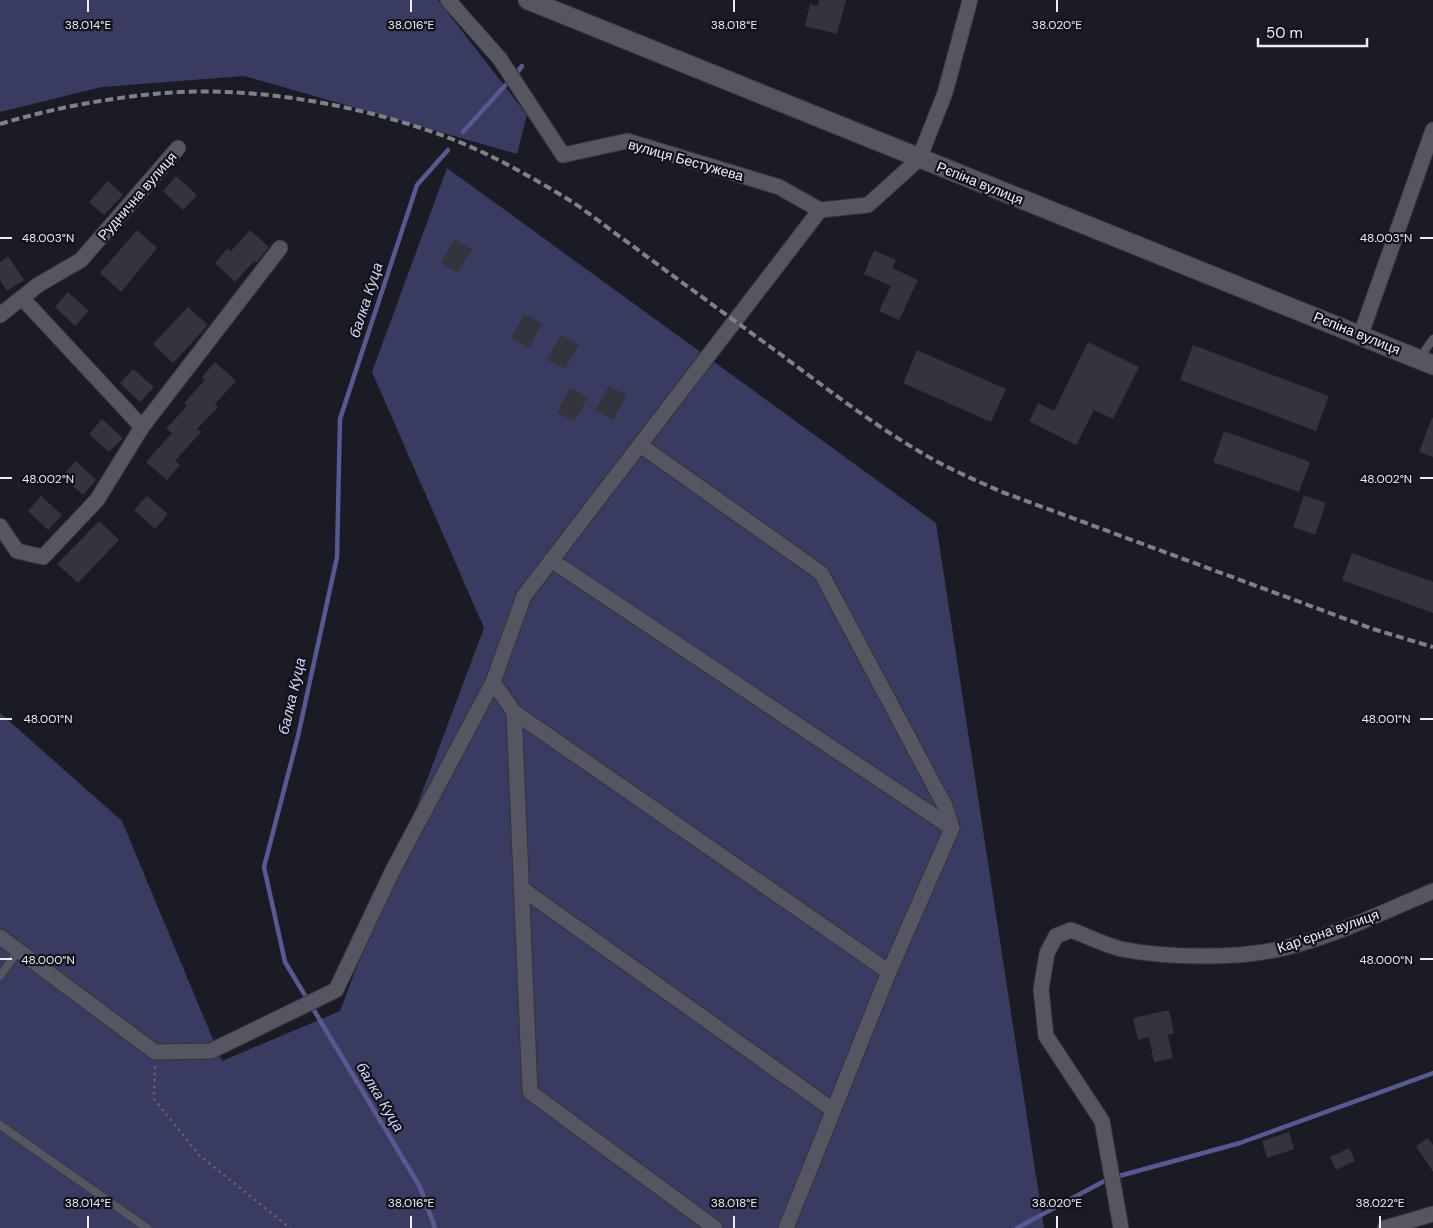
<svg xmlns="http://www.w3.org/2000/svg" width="1433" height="1228" viewBox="0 0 1433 1228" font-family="'DM Sans',sans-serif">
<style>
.green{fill:#393b61}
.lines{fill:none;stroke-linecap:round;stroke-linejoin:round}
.stream{stroke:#575990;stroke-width:4.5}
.building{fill:#33343d}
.service-casing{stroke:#34343b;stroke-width:9}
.minor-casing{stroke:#34343b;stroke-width:17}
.tertiary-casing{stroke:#34343b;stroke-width:21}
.path{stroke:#60616a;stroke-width:2.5;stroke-dasharray:2.5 4;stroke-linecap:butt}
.service{stroke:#555661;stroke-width:8}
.minor{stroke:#555661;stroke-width:15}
.tertiary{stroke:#555661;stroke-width:19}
.rail{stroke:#7f8088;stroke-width:4;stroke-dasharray:8 4;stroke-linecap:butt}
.ticks{fill:none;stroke:#ecedf4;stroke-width:2}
.labels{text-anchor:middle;stroke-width:4.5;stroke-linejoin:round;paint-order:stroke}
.street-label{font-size:14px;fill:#ecedf4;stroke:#11121b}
.water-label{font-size:15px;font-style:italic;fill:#d2d5f7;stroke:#11121b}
.ticks-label{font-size:12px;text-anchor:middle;fill:#ecedf4;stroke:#11121b;stroke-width:4.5;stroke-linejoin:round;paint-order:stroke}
</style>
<rect width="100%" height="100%" fill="#1a1b24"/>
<!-- green -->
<g class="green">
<path d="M0,0h438l89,115 -10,39 -273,-78 -142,11 -102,25z"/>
<path d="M447,168l489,355 108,705h-1044v-515l122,108 100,240 118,-50 144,-383 -112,-256z"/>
</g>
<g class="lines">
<!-- stream -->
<g class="stream">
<path d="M515,75l7,-9"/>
<path d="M463,132l47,-52"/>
<path d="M435,1228l-15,-41 -135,-225 -21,-95 34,-131 39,-179 3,-138 77,-234 31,-35"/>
<path d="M1017,1228l91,-49 132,-36 193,-70"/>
</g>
</g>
<!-- building -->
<g class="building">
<path d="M819,0h27l-9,34 -32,-8 5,-22 8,2z"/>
<path d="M176,176l21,19 -14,15 -20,-19z"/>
<path d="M108,181l15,14 -19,20 -15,-13z"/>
<path d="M137,230l20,18 -36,44 -21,-19z"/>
<path d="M250,230l19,17 -13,16 -2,-2 -19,21 -20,-19 13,-15 3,3z"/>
<path d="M454,239l18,10 -14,24 -17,-9z"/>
<path d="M874,250l22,10 -4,8 26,12 -19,40 -20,-9 12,-25 -27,-12z"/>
<path d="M8,256l16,24 -17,11 -7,-11v-18z"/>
<path d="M68,292l21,19 -14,15 -20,-19z"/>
<path d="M188,307l20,18 -35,38 -20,-19z"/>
<path d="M525,314l17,10 -13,24 -18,-10z"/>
<path d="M561,335l18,10 -14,24 -18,-9z"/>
<path d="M1088,342l51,25 -26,52 -19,-9 -18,35 -47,-24 9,-18 16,8z"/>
<path d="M1193,345l136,51 -13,35 -136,-51z"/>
<path d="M917,350l89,39 -15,33 -88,-39z"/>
<path d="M215,362l21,19 -21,23 3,3 -21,22 4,3 -26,29 5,4 -13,15 -21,-18 26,-29 -6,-4 21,-23 -3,-3 21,-23 -3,-3z"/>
<path d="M133,369l21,18 -14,15 -20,-19z"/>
<path d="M609,386l18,9 -14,25 -18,-10z"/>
<path d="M570,388l18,9 -14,25 -17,-10z"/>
<path d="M1432,418h1v39l-14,-5z"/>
<path d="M102,419l21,19 -14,14 -20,-18z"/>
<path d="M1224,431l86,31 -11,30 -86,-30z"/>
<path d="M76,461l20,19 -13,15 -21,-19z"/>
<path d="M1304,495l22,8 -11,32 -22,-8z"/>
<path d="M41,496l21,19 -14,15 -20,-19z"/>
<path d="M147,496l21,18 -13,15 -21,-19z"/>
<path d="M99,521l20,19 -41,43 -21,-19z"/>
<path d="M1352,553l81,29v31l-91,-33z"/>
<path d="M1169,1010l5,23 -6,2 5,23 -19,4 -5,-25 -11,3 -5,-22z"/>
<path d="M1289,1132l5,17 -27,9 -5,-17z"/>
<path d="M1428,1138l5,7v27l-17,-26z"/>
<path d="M1349,1148l6,13 -19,9 -6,-13z"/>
</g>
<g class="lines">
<defs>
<g id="service">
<path d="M1419,359l14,-20"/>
<path d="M0,976l18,-25"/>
<path d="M0,1125l147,103"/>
</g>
<g id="minor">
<path d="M448,0l52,59 63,96 64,-14 152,46 41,23 48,-5 51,-46 26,-66 25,-93"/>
<path d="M0,315l38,-30 43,-25 97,-112"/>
<path d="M1361,334l72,-204"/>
<path d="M142,427l138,-179"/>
<path d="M640,445l181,128 124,233 7,22 -63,144"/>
<path d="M0,526l17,25 26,6 54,-57 45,-73 -120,-129"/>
<path d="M551,560l401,268"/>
<path d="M493,682l21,30 375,260 -103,256"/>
<path d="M514,712l16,380 185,136"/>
<path d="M521,888l312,222"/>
<path d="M0,937l155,115 56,-1 125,-61 57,-120 100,-188 31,-86 296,-386"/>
<path d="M1121,1228l-19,-107 -56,-85 -5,-47 6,-36 9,-17 15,-6c16,6 34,15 50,19 45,9 119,10 163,-1 51,-12 101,-37 149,-57"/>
<path d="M1385,1228l48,-14"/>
</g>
<path id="tertiary" d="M528,0l905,365"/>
</defs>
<!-- service casing -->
<use href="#service" class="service-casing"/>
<!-- minor casing -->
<use href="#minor" class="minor-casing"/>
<!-- tertiary casing -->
<use href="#tertiary" class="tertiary-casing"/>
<!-- path -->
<path class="path" d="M155,1066l-1,33 45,56 91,73"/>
<!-- service -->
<use href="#service" class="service"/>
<!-- minor -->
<use href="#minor" class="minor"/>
<!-- tertiary -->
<use href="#tertiary" class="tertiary"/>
<!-- rail -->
<path class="rail" d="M0,124c50,-15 102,-25 154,-30 95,-10 209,11 298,45 38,15 74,35 109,56 24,14 46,33 69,49 43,32 87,64 131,96 51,37 102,78 156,110 27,17 56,29 85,42l371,137 60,18"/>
</g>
<!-- ticks -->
<path class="ticks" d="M88,0v12M411,0v12M734,0v12M1057,0v12M0,238h12M1420,238h13M0,478h12M1420,478h13M0,719h12M1420,719h13M0,959h12M1420,959h13M88,1216v12M411,1216v12M734,1216v12M1057,1216v12M1380,1216v12"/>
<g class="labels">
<!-- street labels -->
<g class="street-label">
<text transform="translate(686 160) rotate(16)" y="5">вулиця Бестужева</text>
<text transform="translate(980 183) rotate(22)" y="5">Рєпіна вулиця</text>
<text transform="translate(137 196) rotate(-49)" y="5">Руднична вулиця</text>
<text transform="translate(1357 333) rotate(22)" y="5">Рєпіна вулиця</text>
<text transform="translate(1328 931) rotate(-19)" y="5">Карʼєрна вулиця</text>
</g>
<!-- water labels -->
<g class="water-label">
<text transform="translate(366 300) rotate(-72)" y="5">балка Куца</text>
<text transform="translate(292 696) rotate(-77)" y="5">балка Куца</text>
<text transform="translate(380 1097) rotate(59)" y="5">балка Куца</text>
</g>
</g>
<g class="ticks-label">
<text x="88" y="29">38.014°E</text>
<text x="411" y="29">38.016°E</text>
<text x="734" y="29">38.018°E</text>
<text x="1057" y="29">38.020°E</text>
<text x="48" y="242">48.003°N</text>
<text x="1386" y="242">48.003°N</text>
<text x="48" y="483">48.002°N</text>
<text x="1386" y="483">48.002°N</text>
<text x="48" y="723">48.001°N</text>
<text x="1386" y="723">48.001°N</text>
<text x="48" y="964">48.000°N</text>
<text x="1386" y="964">48.000°N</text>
<text x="88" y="1207">38.014°E</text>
<text x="411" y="1207">38.016°E</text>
<text x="734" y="1207">38.018°E</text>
<text x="1057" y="1207">38.020°E</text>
<text x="1380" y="1207">38.022°E</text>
</g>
<!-- scale -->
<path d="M1258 38v8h109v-8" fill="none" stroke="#ecedf4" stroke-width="2.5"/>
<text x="1266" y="38" font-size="15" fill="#ecedf4" stroke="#11121b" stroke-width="4" paint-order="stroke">50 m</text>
</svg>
